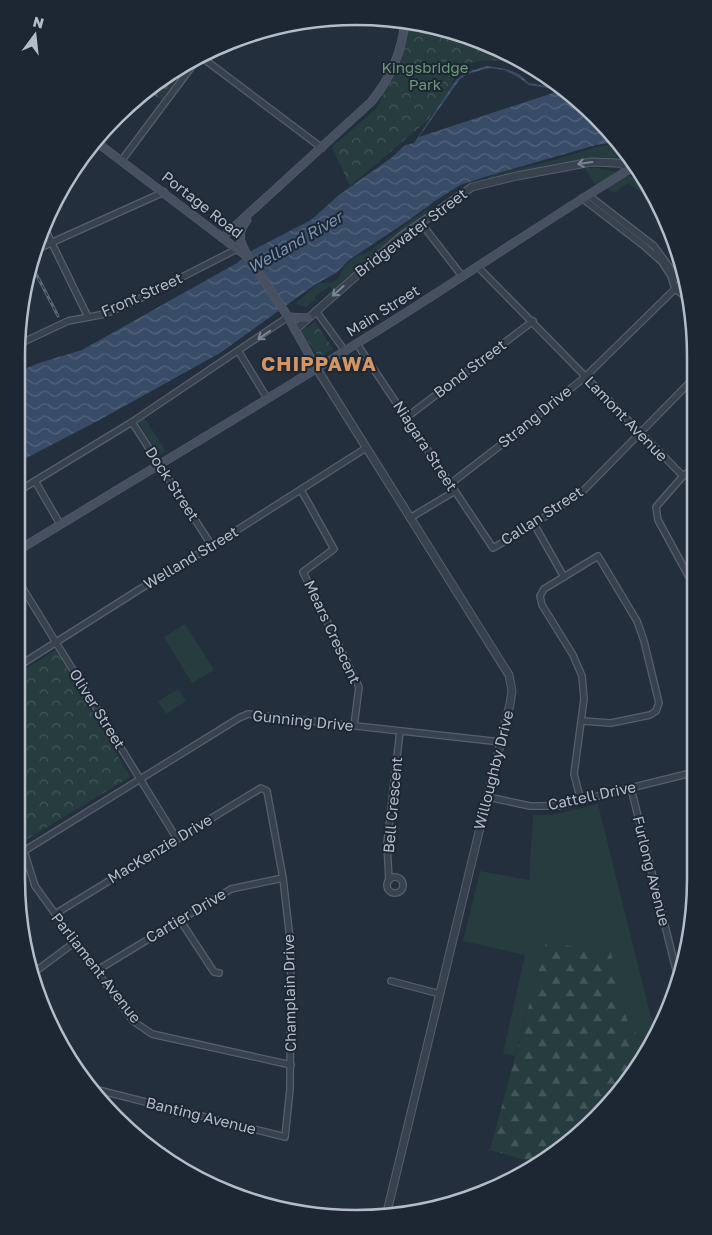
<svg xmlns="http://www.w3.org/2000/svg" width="712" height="1235" viewBox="0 0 712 1235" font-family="'Golos Text',sans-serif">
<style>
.green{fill:#263c3f}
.forest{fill:url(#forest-firs)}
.cemetery{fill:url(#cemetery-stones)}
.park{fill:url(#park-crowns)}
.water{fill:url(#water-waves);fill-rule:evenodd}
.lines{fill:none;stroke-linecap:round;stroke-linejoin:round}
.minor-casing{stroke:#565f6c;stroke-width:8}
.tertiary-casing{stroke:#565f6c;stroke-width:9}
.secondary-casing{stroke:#565f6c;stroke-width:9}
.minor{stroke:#38414e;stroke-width:5.5}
.tertiary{stroke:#38414e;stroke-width:7}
.secondary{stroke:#465061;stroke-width:8}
.rail-casing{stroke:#5a6575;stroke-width:3}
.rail{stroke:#1d2633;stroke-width:1;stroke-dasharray:4;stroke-linecap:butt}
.oneway{stroke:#7c8592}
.labels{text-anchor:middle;stroke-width:4;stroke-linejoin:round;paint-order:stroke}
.park-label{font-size:15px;fill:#6b9a76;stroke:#1d2633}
.street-label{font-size:15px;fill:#b4bcc9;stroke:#1d2633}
.water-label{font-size:16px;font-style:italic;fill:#7c92b1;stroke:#1d2633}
.district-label{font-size:20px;font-weight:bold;letter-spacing:1px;fill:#d59563;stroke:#1d2633}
.rim{fill:none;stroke:#b4bcc9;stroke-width:2.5}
</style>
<defs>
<pattern id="forest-firs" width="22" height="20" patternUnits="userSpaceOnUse" patternTransform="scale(1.25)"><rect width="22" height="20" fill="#263c3f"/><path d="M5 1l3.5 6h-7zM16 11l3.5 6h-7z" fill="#435659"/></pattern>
<pattern id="cemetery-stones" width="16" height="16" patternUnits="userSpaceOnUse" patternTransform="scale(1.25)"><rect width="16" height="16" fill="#263c3f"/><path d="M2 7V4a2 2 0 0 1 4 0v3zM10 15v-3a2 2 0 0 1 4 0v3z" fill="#435659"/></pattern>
<pattern id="park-crowns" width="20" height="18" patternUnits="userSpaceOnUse" patternTransform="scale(1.25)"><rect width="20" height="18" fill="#263c3f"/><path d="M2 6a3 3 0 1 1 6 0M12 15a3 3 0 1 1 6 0" fill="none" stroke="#435659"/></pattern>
<pattern id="water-waves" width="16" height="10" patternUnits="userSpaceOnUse" patternTransform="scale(1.25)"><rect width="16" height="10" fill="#394c67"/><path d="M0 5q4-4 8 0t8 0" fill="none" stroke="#53647b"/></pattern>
</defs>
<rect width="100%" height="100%" fill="#242f3e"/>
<!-- green -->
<g class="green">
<path d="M613,144h5l14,18 -35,-4 -111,21 7,-4 58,-14 45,-14z"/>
<path d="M585,168h12l19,4 -21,13z"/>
<path d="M624,174l13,5h8l5,7 8,17 -30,-20 -14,10 -7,-5z"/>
<path d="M430,207l1,2 -34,26 -64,55 -4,-4 -14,11 3,6 -3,-3 -9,7 -11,-3 24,-21 14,-1 6,-4c2,-10 15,-24 26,-24z"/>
<path d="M143,416l23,35 -7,4 -22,-35z"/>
<path d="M185,624l29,46 -22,13 -28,-46z"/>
<path d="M178,689l8,12 -20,13 -8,-13z"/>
<path d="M598,804l52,210 7,15 -10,21 -20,-29 -16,-69 -65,-9 -31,113 -12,-3 22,-98 -62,-14 17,-70 49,9 4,-65h20z"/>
</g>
<!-- forest -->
<path class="forest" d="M546,942l65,10 16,68 20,30 -8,18 -76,80 -26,15 -47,-13z"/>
<!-- cemetery -->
<path class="cemetery" d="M190,61l-29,39 -14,-10 20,-16z"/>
<!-- park -->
<g class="park">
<path d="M410,22c45,4 113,33 148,62 -17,1 -21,-9 -35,-16 -20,-10 -45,-10 -65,-1l-9,25 -22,29 -77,65 -18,-39 44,-38 25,-50z"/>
<path d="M315,322l18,27 -14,9 -18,-27z"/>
<path d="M56,650l74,127 -114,69 1,-172z"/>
</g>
<!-- water -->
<path class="water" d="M487,66l19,3 13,5 10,9 35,6 32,27 21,26 -21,3 -108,31 -28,9 -25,16 -26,19 -60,40 -13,13 -20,11 -96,69 -119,66 -84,44v-91l22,-9 43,-13 155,-87 16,-13 58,-30 28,-25 52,-37 14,-13 9,-2 42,-63 8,-7zM489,68l15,2 14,7 11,8 25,4 2,3 -137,45 41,-58 7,-5z"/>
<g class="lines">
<defs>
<g id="minor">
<path d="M200,56l122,92"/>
<path d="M122,160l77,-103"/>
<path d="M588,195l66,51 27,37 5,4"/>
<path d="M582,198l61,47 19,17 9,14 4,13 13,9"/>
<path d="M421,223l41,53"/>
<path d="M44,227l44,90"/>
<path d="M33,251l131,-59"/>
<path d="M478,267l205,209"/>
<path d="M316,311l29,40"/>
<path d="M357,344l136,204 41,-24 50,-34 111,-113"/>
<path d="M17,345l51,-24 37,-7 36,-16 96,-49"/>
<path d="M239,352l28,46"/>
<path d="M407,417l126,-96"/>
<path d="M132,422l80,124"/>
<path d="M695,467l-12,9 -27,31 2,13 37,68"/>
<path d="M35,481l25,43"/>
<path d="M450,484l56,-43 79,-64 96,-94"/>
<path d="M301,490l33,59 -31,23 56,115 -5,39"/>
<path d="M17,492l115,-70 156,-105"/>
<path d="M410,518l45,-27"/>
<path d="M534,524l30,53"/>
<path d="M17,579l160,260"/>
<path d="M17,667l123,-78 72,-43 154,-98"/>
<path d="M631,788l48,194"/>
<path d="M488,797l42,9h28l137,-34"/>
<path d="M581,801l-7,-27 10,-75 -2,-23 -9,-21 -31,-50 -2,-9 4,-7 54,-33 39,65 7,20 15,62 -3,8 -6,4 -39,8 -29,-2"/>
<circle cx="395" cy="885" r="8"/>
<path d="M389,880l-2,-36 13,-113"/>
<path d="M55,914l206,-126 6,3 16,87 8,70 -1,141 -5,48 -187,-47 -7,-6 -19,-26"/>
<path d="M180,920l34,52 5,1"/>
<path d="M96,971l135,-82 52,-11"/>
<path d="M32,974l43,-32"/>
<path d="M391,981l49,13"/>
<path d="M291,1065l-139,-31 -19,-13 -98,-135 -11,-35 215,-133 9,-4 253,28"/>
</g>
<g id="tertiary">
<path d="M295,330l104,-92 73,-51 45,-11 74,-14 26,1 16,4"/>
<path d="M317,369l192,306 3,16 -2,13 -124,512"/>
<path d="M265,1206l6,1"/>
</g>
<g id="secondary">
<path d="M95,141l154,117 38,57 30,54"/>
<path d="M222,238l149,-136c20,-24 31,-50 34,-81"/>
<path d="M247,254c-8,-13 -10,-21 0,-34"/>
<path d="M288,317l20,1"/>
<path d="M17,551c113,-69 227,-137 339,-207 93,-57 184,-120 277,-177l3,1"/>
</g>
</defs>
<!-- minor casing -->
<use href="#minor" class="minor-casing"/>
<!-- tertiary casing -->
<use href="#tertiary" class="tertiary-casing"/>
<!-- secondary casing -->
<use href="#secondary" class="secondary-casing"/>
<!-- minor -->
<use href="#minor" class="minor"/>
<!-- tertiary -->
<use href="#tertiary" class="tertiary"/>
<!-- secondary -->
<use href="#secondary" class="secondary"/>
<defs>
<path id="rail" d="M31,264l27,52"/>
</defs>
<!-- rail casing -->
<use href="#rail" class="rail-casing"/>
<!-- rail -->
<use href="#rail" class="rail"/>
</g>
<!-- one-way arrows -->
<defs><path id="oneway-shaft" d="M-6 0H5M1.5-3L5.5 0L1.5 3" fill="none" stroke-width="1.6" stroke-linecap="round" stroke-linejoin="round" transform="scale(1.25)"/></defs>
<g class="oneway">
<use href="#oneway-shaft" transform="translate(585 163) rotate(172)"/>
<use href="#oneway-shaft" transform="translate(338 291) rotate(138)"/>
<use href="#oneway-shaft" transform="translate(264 335) rotate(145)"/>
</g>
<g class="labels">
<!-- park labels -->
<g class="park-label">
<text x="425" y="73">Kingsbridge<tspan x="425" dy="17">Park</tspan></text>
</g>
<!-- street labels -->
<g class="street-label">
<text transform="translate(202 205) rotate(38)" y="5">Portage Road</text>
<text transform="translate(411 233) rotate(-37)" y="5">Bridgewater Street</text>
<text transform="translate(142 295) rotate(-24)" y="5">Front Street</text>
<text transform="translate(383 311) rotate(-32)" y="5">Main Street</text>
<text transform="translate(470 369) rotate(-37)" y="5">Bond Street</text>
<text transform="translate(535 417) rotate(-39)" y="5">Strang Drive</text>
<text transform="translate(626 419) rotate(46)" y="5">Lamont Avenue</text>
<text transform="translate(425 446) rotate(57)" y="5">Niagara Street</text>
<text transform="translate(172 484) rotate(57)" y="5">Dock Street</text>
<text transform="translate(542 516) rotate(-33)" y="5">Callan Street</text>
<text transform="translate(191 558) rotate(-31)" y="5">Welland Street</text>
<text transform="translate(332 632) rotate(65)" y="5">Mears Crescent</text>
<text transform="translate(97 709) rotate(58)" y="5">Oliver Street</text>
<text transform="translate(303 721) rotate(6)" y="5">Gunning Drive</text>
<text transform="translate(494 770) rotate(-76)" y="5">Willoughby Drive</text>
<text transform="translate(592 796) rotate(-12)" y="5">Cattell Drive</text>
<text transform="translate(393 805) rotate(-85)" y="5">Bell Crescent</text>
<text transform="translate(160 849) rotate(-31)" y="5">MacKenzie Drive</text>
<text transform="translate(651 871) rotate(76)" y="5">Furlong Avenue</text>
<text transform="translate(186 916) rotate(-31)" y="5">Cartier Drive</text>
<text transform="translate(96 968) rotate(52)" y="5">Parliament Avenue</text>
<text transform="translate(290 993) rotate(-91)" y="5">Champlain Drive</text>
<text transform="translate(201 1116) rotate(14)" y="5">Banting Avenue</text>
</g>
<!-- water labels -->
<g class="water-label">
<text transform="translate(295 242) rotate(-30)" y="6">Welland River</text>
</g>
<!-- district labels -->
<g class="district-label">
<text x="319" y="371">CHIPPAWA</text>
</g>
</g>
<!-- crop -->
<path d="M0 0H712V1235H0ZM356 25H356A331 331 0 0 1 687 356V879A331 331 0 0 1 356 1210H356A331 331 0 0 1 25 879V356A331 331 0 0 1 356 25Z" fill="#1d2633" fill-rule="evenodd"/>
<path class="rim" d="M356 25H356A331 331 0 0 1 687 356V879A331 331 0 0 1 356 1210H356A331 331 0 0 1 25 879V356A331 331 0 0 1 356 25Z"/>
<!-- north arrow -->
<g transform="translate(35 35) rotate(15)" stroke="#1d2633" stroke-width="4" paint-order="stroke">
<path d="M0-4L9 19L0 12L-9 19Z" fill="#b4bcc9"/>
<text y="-8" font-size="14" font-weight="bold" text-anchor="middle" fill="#b4bcc9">N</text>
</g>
</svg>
